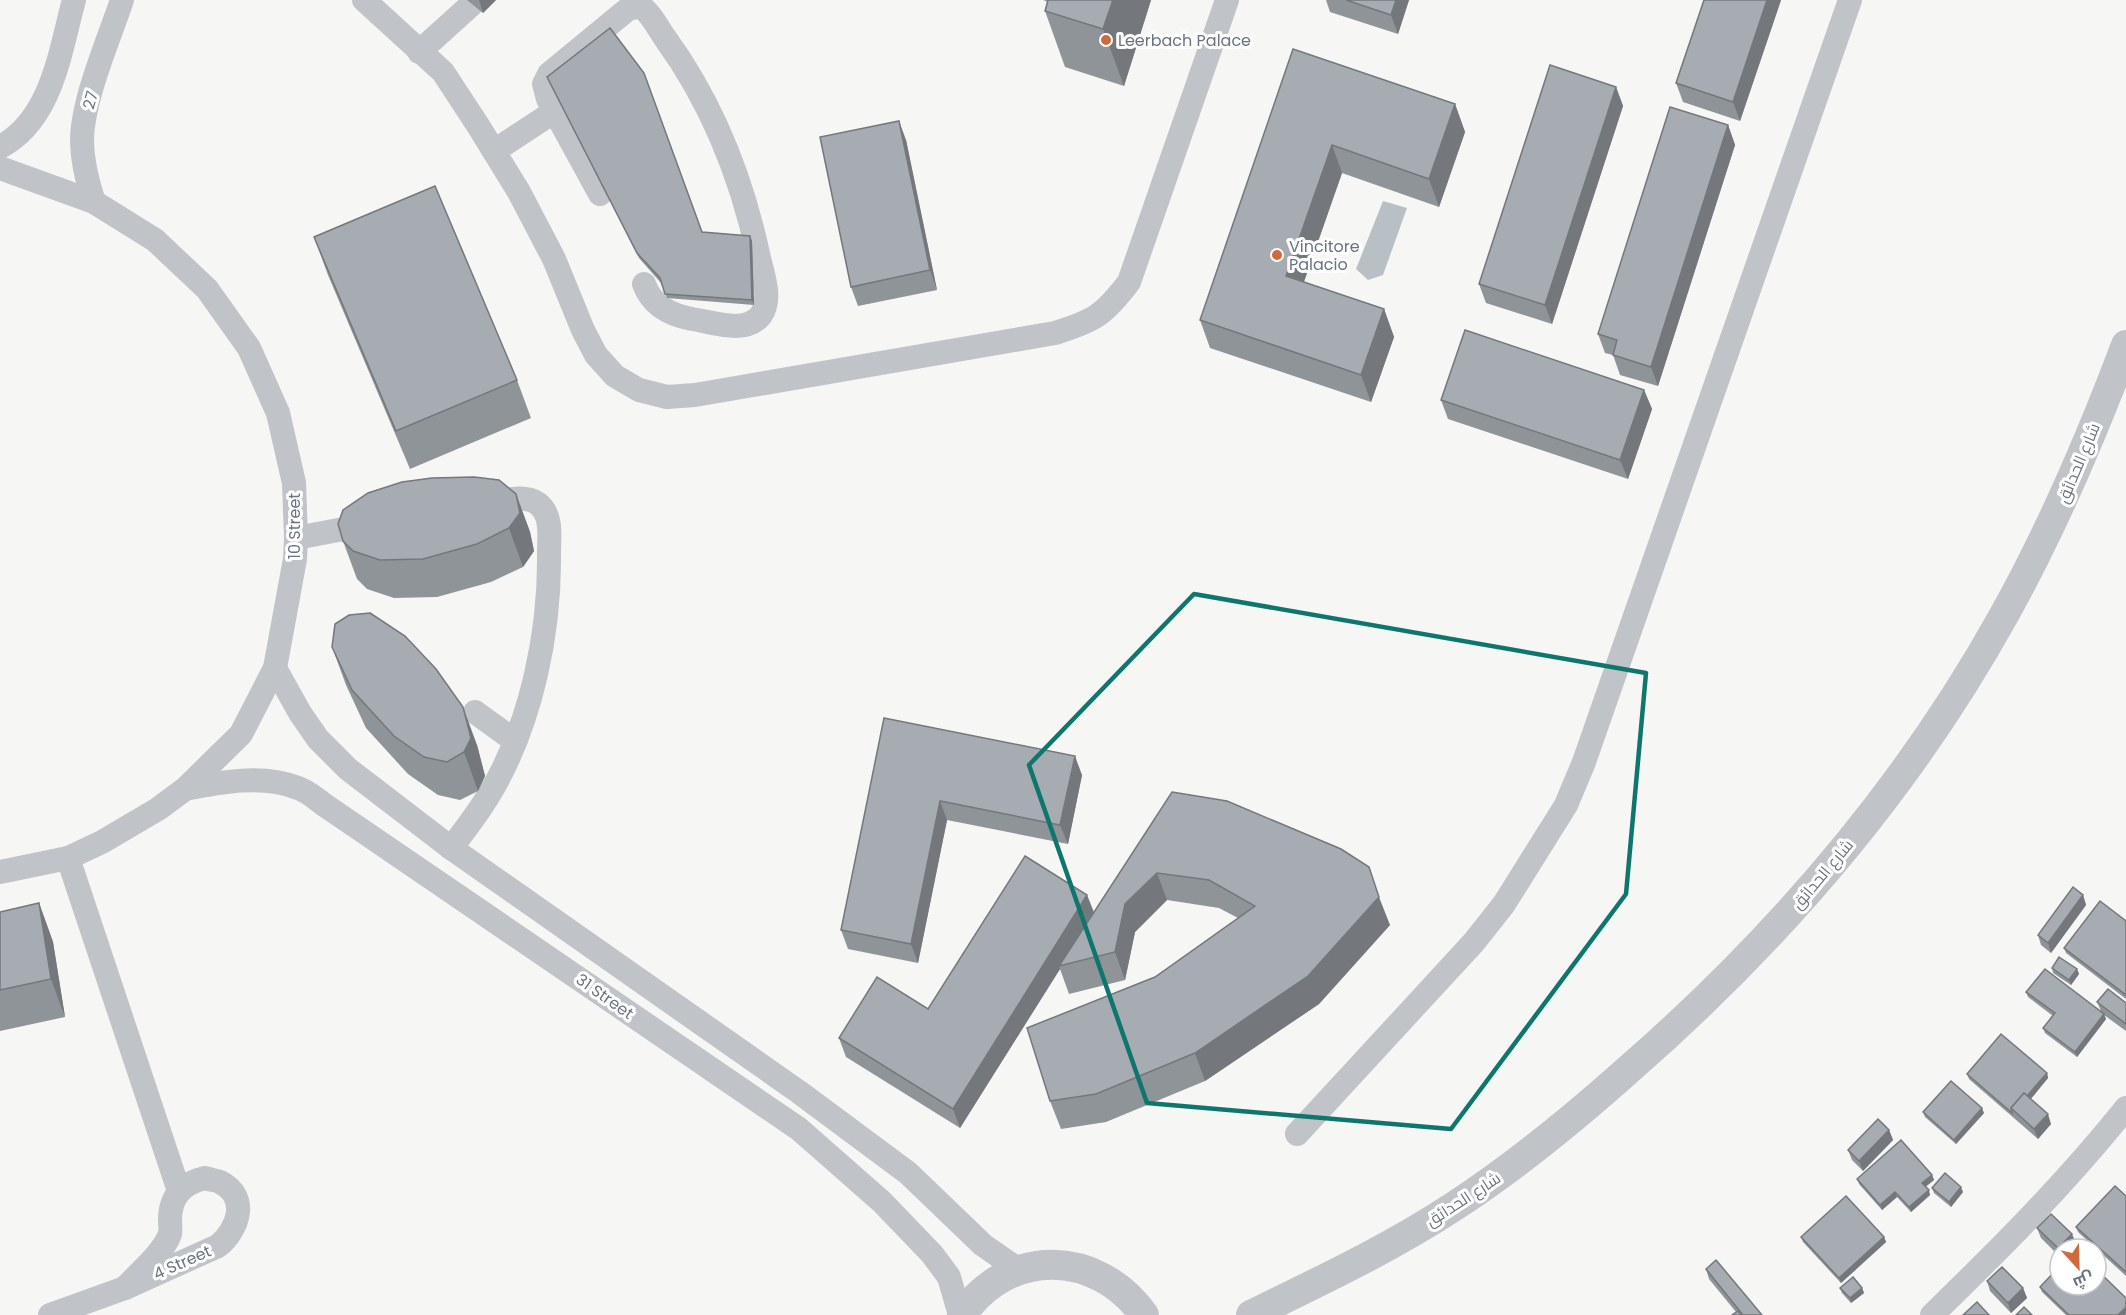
<svg xmlns="http://www.w3.org/2000/svg" width="2126" height="1315" viewBox="0 0 2126 1315" font-family="Poppins,Cairo,sans-serif">
<style>
.water{fill:#b8c0c6}
.lines{fill:none;stroke-linecap:round;stroke-linejoin:round}
.minor{stroke:#c0c3c7;stroke-width:24}
.tertiary{stroke:#c0c3c7;stroke-width:30}
.wall{fill:#8f9499}
.shaded-wall{fill:#74787d}
.building{fill:#a6acb2;stroke:#74787d;stroke-width:1.5}
.marked{fill:none;stroke:#0f766e;stroke-width:4.5;stroke-linejoin:round}
.poi-dot{fill:#ce6b3c;stroke:#fff;stroke-width:2}
.labels{text-anchor:middle;stroke-width:6;stroke-linejoin:round;paint-order:stroke}
.poi-label{font-size:16px;fill:#697481;stroke:#fff;text-anchor:start}
.street-label{font-size:16px;fill:#697481;stroke:#fff}
</style>
<rect width="100%" height="100%" fill="#f6f6f4"/>
<!-- water -->
<path class="water" d="M1383,201l24,7 -24,67 -15,5 -12,-11z"/>
<g class="lines">
<!-- minor -->
<g class="minor">
<path d="M364,0l79,72 36,55 40,65 35,67 29,71 13,25 19,21 24,14 28,7 28,-2 360,-62c39,-12 49,-18 74,-51l98,-282"/>
<path d="M419,52l53,-48"/>
<path d="M0,147c52,-27 60,-96 74,-147"/>
<path d="M494,151l61,-40"/>
<path d="M0,168l94,34 61,38 52,49 42,59 29,65 16,70 2,55 -1,21 -20,109 -34,66 -56,55 -27,20 -56,33 -34,16 -68,14"/>
<path d="M600,194l-52,-95 -4,-15 5,-10 79,-65 12,-3c11,7 18,22 25,32 48,66 77,140 94,220 4,17 13,41 2,57 -15,20 -49,7 -69,4 -22,-4 -40,-13 -48,-35"/>
<path d="M94,202c-7,-21 -12,-41 -12,-63 1,-41 27,-100 40,-139"/>
<path d="M296,538l74,-14"/>
<path d="M275,668l25,45 18,26 30,30 103,79 348,244 109,81 75,72 36,25"/>
<path d="M475,712l40,29"/>
<path d="M185,789c36,-7 77,-15 113,-1 10,3 19,12 28,18l473,323 83,73 50,52 17,23 11,38"/>
<path d="M451,848c15,-19 30,-39 42,-60 39,-68 57,-157 56,-234 0,-17 4,-40 -12,-51 -14,-9 -35,-2 -50,1"/>
<path d="M68,858l111,333"/>
<path d="M1297,1134l177,-192 30,-38 62,-99 18,-43 266,-762"/>
<path d="M205,1178c5,2 11,2 15,4 30,15 18,48 -2,64l-93,42c14,-15 38,-35 45,-54 1,-4 0,-10 0,-14 0,-24 13,-37 35,-42z"/>
<path d="M50,1315l75,-27"/>
<path d="M1932,1315c68,-66 135,-133 194,-207"/>
</g>
<!-- tertiary -->
<g class="tertiary">
<path d="M962,1315c46,-68 135,-66 182,0"/>
<path d="M1251,1315c69,-34 138,-66 202,-108 63,-41 119,-87 175,-137 149,-130 280,-282 376,-455 48,-86 87,-177 122,-270"/>
</g>
</g>
<!-- wall -->
<g class="wall">
<path d="M467,0h29l-13,13z"/>
<path d="M1043,0h108l-27,86 -59,-19 -20,-56 3,-9z"/>
<path d="M1326,0h83l-11,34 -68,-22z"/>
<path d="M1704,0h77l-41,121 -57,-19 -7,-19z"/>
<path d="M1293,49l162,55 10,28 -26,75 -97,-34 -38,109 80,27 10,28 -23,65 -161,-54 -10,-28z"/>
<path d="M547,77l155,155 48,4 2,5 2,64 -87,-7 -6,-15 -22,-25z"/>
<path d="M1616,87l7,19 -71,218 -66,-21 -7,-19z"/>
<path d="M1728,125l7,20 -77,241 -38,-11 -7,-20 -8,-2 -7,-19z"/>
<path d="M906,140l31,150 -79,16 -7,-19z"/>
<path d="M314,237l203,143 14,38 -121,51 -82,-194z"/>
<path d="M1644,390l8,19 -24,70 -180,-60 -7,-19z"/>
<path d="M516,494l14,38 4,19 -11,16 -32,15 -54,15 -43,1 -27,-9 -10,-10 -14,-38z"/>
<path d="M332,647l145,98 8,31 -7,15 -18,9 -22,-5 -30,-21 -42,-46 -20,-43z"/>
<path d="M884,718l198,57 -14,69 -121,-24 -29,143 -70,-14 -7,-19z"/>
<path d="M1172,792l218,133 -71,79 -114,77 -99,41 -45,7 -11,-28 105,-124 83,-59 -19,-10 -52,-8 -32,32 -10,48 -56,14 -9,-25 -100,159 -114,-71 -7,-19 89,-29 159,-114 7,17z"/>
<path d="M2083,895l3,10 -35,48 -10,-8 -3,-10z"/>
<path d="M39,903l14,39 12,75 -65,14v-119z"/>
<path d="M2126,921v78l-60,-46 -2,-5z"/>
<path d="M2052,968l25,1 2,5 -8,11 -18,-12z"/>
<path d="M2026,992l75,19 -4,-9 29,1v28l-22,-16 2,4 -29,38 -32,-24 -2,-5 10,-12 -25,-19z"/>
<path d="M2047,1073l1,5 -17,21 20,25 -13,15 -69,-60 -2,-5z"/>
<path d="M1923,1112l61,1 -28,31 -31,-27z"/>
<path d="M1889,1130l4,10 -30,31 -11,-11 -4,-10z"/>
<path d="M1932,1175l2,5 -9,7 5,8 -19,17 -14,-15 -15,13 -23,-26 -2,-5z"/>
<path d="M1932,1188l31,4 -12,15 -17,-14z"/>
<path d="M2126,1196v80l-48,-44 -2,-5z"/>
<path d="M2037,1228l39,15 -16,6v8l-19,-19z"/>
<path d="M1801,1237h83l2,5 -45,41 -38,-41z"/>
<path d="M1706,1269l56,46h-30l4,-3 -27,-33z"/>
<path d="M1987,1281l36,7 4,10 -16,15 -21,-22z"/>
<path d="M2040,1287l86,27 -1,1h-59l-24,-23z"/>
<path d="M1840,1288h22l2,5 -13,10 -9,-10z"/>
</g>
<!-- shaded-wall -->
<g class="shaded-wall">
<path d="M479,0h17l-13,13z"/>
<path d="M1113,0h38l-27,86 -21,-57z"/>
<path d="M1396,0h13l-11,34 -7,-19z"/>
<path d="M1767,0h14l-41,121 -7,-19z"/>
<path d="M1616,87l7,19 -71,218 -7,-19z"/>
<path d="M1455,104l10,28 -26,75 -10,-28z"/>
<path d="M899,121l7,19 31,150 -7,-20z"/>
<path d="M1728,125l7,20 -77,241 -7,-19z"/>
<path d="M1332,145l10,28 -46,131 -10,-28z"/>
<path d="M750,236l2,5 2,64 -2,-5z"/>
<path d="M1384,309l10,28 -23,65 -10,-27z"/>
<path d="M1644,390l8,19 -24,70 -8,-19z"/>
<path d="M516,494l14,38 4,19 -11,16 -14,-39z"/>
<path d="M463,707l14,38 8,31 -7,15 -14,-39z"/>
<path d="M1075,756l7,19 -14,69 -8,-19z"/>
<path d="M940,801l7,19 -29,143 -7,-19z"/>
<path d="M1157,873l10,27 -32,32 -10,48 -10,-28 10,-48z"/>
<path d="M1087,895l7,19 -35,52 1,3 -100,159 -7,-19z"/>
<path d="M2083,895l3,10 -35,48 -3,-10z"/>
<path d="M1379,897l11,28 -71,79 -114,77 -10,-28z"/>
<path d="M39,903l14,39 12,75 -14,-38z"/>
<path d="M2077,969l2,5 -8,11 -2,-5z"/>
<path d="M2104,1014l2,5 -29,38 -2,-5z"/>
<path d="M2047,1073l1,5 -30,36 -4,-3z"/>
<path d="M1982,1108l2,5 -28,31 -2,-4z"/>
<path d="M2048,1114l3,10 -13,15 -4,-10z"/>
<path d="M1889,1130l4,10 -30,31 -4,-10z"/>
<path d="M1932,1175l2,5 -10,8 -2,-5z"/>
<path d="M1961,1187l2,5 -12,15 -2,-5z"/>
<path d="M1929,1190l1,5 -19,17 -2,-5z"/>
<path d="M1895,1192l2,5 -15,13 -2,-5z"/>
<path d="M2072,1234l4,9 -6,6h-10v5l-2,-6z"/>
<path d="M1884,1237l2,5 -45,41 -2,-5z"/>
<path d="M1862,1288l2,5 -13,10 -1,-5z"/>
<path d="M2023,1288l4,10 -16,15 -3,-10z"/>
<path d="M2126,1307v7l-1,1h-7z"/>
</g>
<!-- building -->
<g class="building">
<path d="M1048,0h65l-10,29 -58,-18z"/>
<path d="M1346,0h50l-5,15z"/>
<path d="M1704,0h63l-34,102 -57,-19z"/>
<path d="M610,28l34,45 58,159 48,4 2,64 -87,-6 -5,-16 -23,-25 -90,-176z"/>
<path d="M1293,49l162,55 -26,75 -97,-34 -46,131 98,33 -23,66 -161,-55z"/>
<path d="M1550,65l66,22 -71,218 -66,-21z"/>
<path d="M1670,107l58,18 -77,242 -38,-12 4,-15 -19,-6z"/>
<path d="M899,121l31,149 -79,17 -31,-150z"/>
<path d="M435,186l82,194 -121,51 -82,-194z"/>
<path d="M1465,330l179,60 -24,70 -179,-60z"/>
<path d="M474,477l25,3 17,14 4,19 -11,15 -32,16 -54,15 -43,1 -27,-9 -10,-10 -5,-17 5,-14 25,-17 34,-11 30,-4z"/>
<path d="M370,613l35,23 31,33 27,38 8,31 -7,14 -17,10 -23,-5 -30,-21 -42,-46 -20,-43 3,-23 14,-9z"/>
<path d="M884,718l191,38 -15,69 -120,-24 -29,143 -70,-14z"/>
<path d="M1172,792l55,9 114,48 28,18 10,30 -71,79 -113,77 -99,41 -46,7 -23,-73 128,-51 100,-71 -46,-26 -52,-7 -32,31 -10,48 -56,14z"/>
<path d="M1025,856l62,39 -134,214 -114,-71 38,-61 51,32z"/>
<path d="M2073,887l10,8 -35,48 -10,-8z"/>
<path d="M2100,901l26,20v74l-62,-47z"/>
<path d="M39,903l12,76 -51,11v-78z"/>
<path d="M2059,957l18,12 -8,11 -17,-12z"/>
<path d="M2045,969l59,45 -29,38 -32,-24 12,-15 -29,-21z"/>
<path d="M2108,989l18,14v21l-29,-22z"/>
<path d="M2001,1034l46,39 -20,23 -3,-3 -13,15 1,5 -45,-39z"/>
<path d="M1951,1081l31,27 -28,32 -31,-28z"/>
<path d="M2024,1093l24,21 -14,15 -23,-21z"/>
<path d="M1878,1119l11,11 -30,31 -11,-11z"/>
<path d="M1901,1140l31,35 -10,8 7,7 -20,17 -14,-15 -15,13 -23,-26z"/>
<path d="M1945,1173l16,14 -12,15 -17,-14z"/>
<path d="M2115,1186l11,10v76l-50,-45z"/>
<path d="M1846,1196l38,41 -45,41 -38,-41z"/>
<path d="M2051,1214l21,20 -14,14 -21,-20z"/>
<path d="M1716,1260l46,55h-19l-37,-46z"/>
<path d="M2060,1266v19h36v-16l30,29v9l-8,8h-49l-29,-28z"/>
<path d="M2002,1267l21,21 -15,15 -21,-22z"/>
<path d="M1853,1277l9,11 -12,10 -10,-10z"/>
<path d="M1977,1302l12,13h-26z"/>
<path d="M2024,1307l8,8h-16z"/>
<path d="M1738,1311l3,4h-9z"/>
</g>
<!-- marked area -->
<path class="marked" d="M1194,594l452,79 -20,221 -175,235 -304,-26 -118,-338z"/>
<!-- markers -->
<g class="poi-dot">
<circle cx="1106" cy="40" r="6"/>
<circle cx="1277" cy="255" r="6"/>
</g>
<g class="labels">
<!-- poi labels -->
<g class="poi-label">
<text x="1118" y="46">Leerbach Palace</text>
<text x="1289" y="252">Vincitore<tspan x="1289" dy="18">Palacio</tspan></text>
</g>
<!-- street labels -->
<g class="street-label">
<text transform="translate(90 100) rotate(-75)" y="6">27</text>
<text transform="translate(2078 463) rotate(-67)" y="6">شارع الحدائق</text>
<text transform="translate(294 526) rotate(-90)" y="6">10 Street</text>
<text transform="translate(1822 874) rotate(-50)" y="6">شارع الحدائق</text>
<text transform="translate(605 996) rotate(35)" y="6">31 Street</text>
<text transform="translate(1463 1199) rotate(-33)" y="6">شارع الحدائق</text>
<text transform="translate(182 1262) rotate(-24)" y="6">4 Street</text>
</g>
</g>
<!-- north arrow -->
<g transform="translate(2078 1267) rotate(158)"><circle r="28" fill="#ffffff" stroke="#c3c7cd" stroke-width="1.5"/>
<path d="M0-4.5L10 22L0 15L-10 22Z" fill="#ce6b3c"/>
<text y="-9" font-size="16" font-weight="bold" text-anchor="middle" fill="#697481">ش</text>
</g>
</svg>
